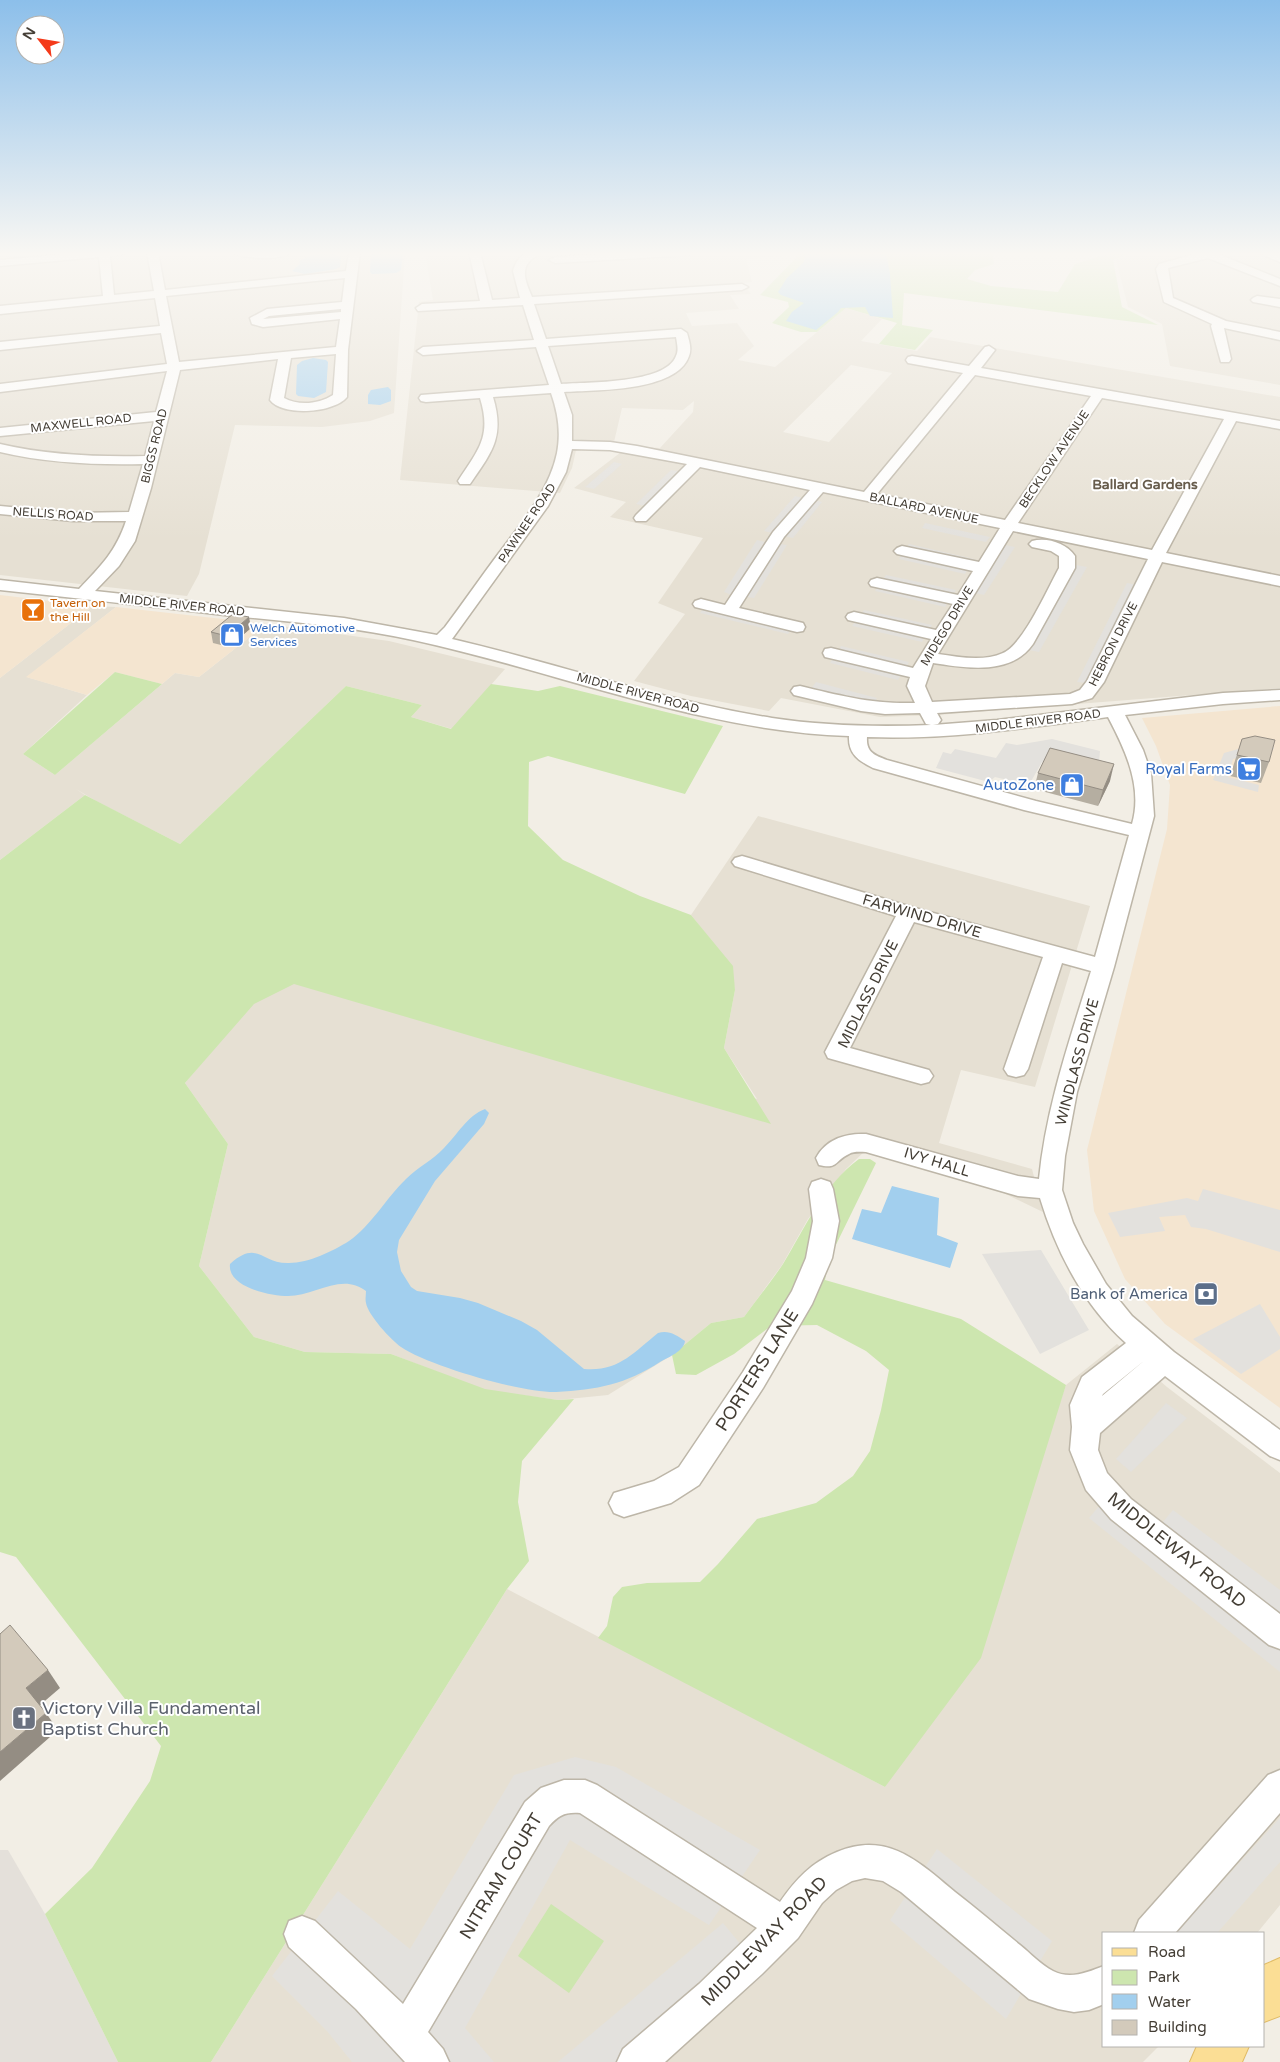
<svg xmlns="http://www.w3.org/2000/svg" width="1280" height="2062" viewBox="0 0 1280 2062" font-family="'Varela Round',sans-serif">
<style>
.residential{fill:#e6e0d3;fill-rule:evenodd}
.commercial{fill:#f4e5d0}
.industrial{fill:#e4e0da}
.green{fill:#cde6af}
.parking{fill:#e3e1dd}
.water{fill:#a2cfee}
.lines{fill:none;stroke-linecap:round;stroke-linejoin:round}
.minor-casing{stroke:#bdb6a8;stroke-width:3}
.major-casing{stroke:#e0bb65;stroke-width:2}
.minor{fill:#fff;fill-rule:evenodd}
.major{fill:#fbde95;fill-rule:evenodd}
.wall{fill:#b5aea1}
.shaded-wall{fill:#948d83}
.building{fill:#d3cabb;stroke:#948d83}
.labels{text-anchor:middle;stroke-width:4;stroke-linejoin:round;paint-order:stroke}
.far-street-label{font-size:12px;fill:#443e35;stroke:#fff}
.far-food-label{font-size:12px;fill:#c56008;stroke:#fff;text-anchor:start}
.far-shop-label{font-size:12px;fill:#366cbe;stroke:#fff;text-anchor:start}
.far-neighbourhood-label{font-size:14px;font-weight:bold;fill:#675c4c;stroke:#fff}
.shop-label{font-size:15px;fill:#366cbe;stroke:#fff;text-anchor:end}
.street-label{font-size:15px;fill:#443e35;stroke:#fff}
.service-label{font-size:15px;fill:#4e5e75;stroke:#fff;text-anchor:end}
.near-street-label{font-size:18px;fill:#443e35;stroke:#fff}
.near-worship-label{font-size:18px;fill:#5b616d;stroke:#fff;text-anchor:start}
</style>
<rect width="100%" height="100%" fill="#f2eee5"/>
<!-- residential -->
<g class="residential">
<path d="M0,252h405l-11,161 -24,8 -48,6 -87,-2 -36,149 -12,22 -187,-21z"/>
<path d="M425,252h372l-1,3 -50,4 6,23 -9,1 8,11 -21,1 9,14 -53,4 6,13 45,-3 17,23 -16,14 37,7 71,-59 36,11 -21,22 56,10 13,-14 350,60v181l-362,-77 -5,7 367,78v102l-343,27 -57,2 -99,-19 -12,13 -78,-15 -57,-15 51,-67 -27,-11 45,-65 -93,-21 16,-15 -52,-14 55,-42 31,2 33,-36 1,-11 -11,9 -61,-2 -8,34 -36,-1 -6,27 -12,25 -160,-13 19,-178 14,-2zM851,365l41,8 -63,69 -46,-10z"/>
<path d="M1136,252h144v133l-110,-19 -8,-42 -34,-17 -12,-47z"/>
<path d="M93,606l23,1 -89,70 60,18 -64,59 32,21 120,-102 24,4 67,-53 123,17 116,28 -53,60 -41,-12 11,-12 -76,-19 -166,158 -84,-43 -20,-12 9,6 -85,65v-182z"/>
<path d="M758,816l332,90 -55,181 -74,-17 -22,73 93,26 11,43 -58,-28 -120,-33 -19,18 -38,50 -26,46 -38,52 -33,6 -39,32 -64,40 -50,5 -74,-10 -93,-36 -86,-2 -51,-15 -55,-71 29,-122 -43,-61 91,-108 481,124 -33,-51 11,-58 -5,-26 -39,-49z"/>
<path d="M1117,1344l50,43 113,86v432l-23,28h-153v113h55l-16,16h-932l296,-473 378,198 132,-260 49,-142z"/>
</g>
<!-- commercial -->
<g class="commercial">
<path d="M0,595l93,11 -93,72z"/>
<path d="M116,607l150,17 -67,53 -24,-4 -13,11 -47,-12 -28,23 -61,-18z"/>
<path d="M1280,706v702l-115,-84 -40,-45 -31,-68 -7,-61 80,-321 3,-44 -14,-39 -14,-28z"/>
</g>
<!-- industrial -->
<path class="industrial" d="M0,1850h8l37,64 73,148h-118z"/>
<!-- green -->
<g class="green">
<path d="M798,252h194l2,12 -19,6 -8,9 24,7 67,6 17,-28 38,-12h20l-20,8 9,47 36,18 -254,-32 -2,32 31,5 -18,20 -36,-6 18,-21 -51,-15 -29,24h-16l-29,-9 17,-16 -1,-5 -28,-7 36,-37z"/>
<path d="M115,672l47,12 -107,91 -32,-21z"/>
<path d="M491,684l47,7 22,-5 163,40 -38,68 -137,-38 -19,6 -1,64 35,34 77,36 51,19 42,51 2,24 -11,58 47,76 -477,-140 -40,20 -69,79 43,61 -29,122 55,71 51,15 86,2 94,35 73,11 16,-1 -52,62 -4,41 11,59 -22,28 -296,473h-93l-73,-148 47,-46 58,-87 11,-35 -145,-189 -16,-5v-692l85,-65 95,49 166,-158 76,19 -11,12 40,12z"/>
<path d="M859,1159h11l6,4 -47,96 -4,21 136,39 105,66 -85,273 -96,129 -287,-149 9,-12 6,-29 9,-10 25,-4 53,-1 18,-18 39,-45 59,-16 37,-27 17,-25 11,-41 8,-40 -23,-19 -49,-26 -46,1 -37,28 -38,21 -20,-1 -4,-19 39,-32 33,-6c13,-18 27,-35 39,-53 22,-36 41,-80 76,-105z"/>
<path d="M551,1904l53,37 -35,52 -51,-37z"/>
</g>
<!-- parking -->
<g class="parking">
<path d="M614,462l8,2 -28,25 -9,-2z"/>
<path d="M671,470l7,1 -33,35 -9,-2z"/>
<path d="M795,496l8,2 -31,35 -8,-2z"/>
<path d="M815,500l7,2 -29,36 -10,-2z"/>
<path d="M925,523l65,14 -4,5 -64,-14z"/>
<path d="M757,540l8,2 -33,53 -8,-3z"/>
<path d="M779,544l8,1 -33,53 -8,-1z"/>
<path d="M909,544l65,15 -9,15 -66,-15z"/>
<path d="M1005,545l10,2 -31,48 -9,-2z"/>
<path d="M1076,565l11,2 -48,85 -10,-2z"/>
<path d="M886,575l70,15 -11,17 -70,-16z"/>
<path d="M1127,583l10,2 -50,98 -10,-1z"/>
<path d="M703,609l88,21 -3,4 -88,-21z"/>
<path d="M864,610l68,15 -10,17 -70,-16z"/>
<path d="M841,646l68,16 -11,18 -68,-17z"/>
<path d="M816,682l61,16 -5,7 -62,-15z"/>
<path d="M1052,739l48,12 -2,24 -56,-13 -13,23 -34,-8 -6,5 -53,-14 7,-16 8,2 4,-5 41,9 10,-15 11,2z"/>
<path d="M1270,740l4,9 -41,10 -5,18 31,8 -1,7 -45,-12 11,-27z"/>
<path d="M1203,1189l77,21v42l-74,-23 -15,-2 -6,-12 -26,2 6,14 -45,6 -12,-24 79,-15 11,3z"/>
<path d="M1041,1250l48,80 -49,24 -58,-100z"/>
<path d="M1260,1304l20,33v12l-39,25 -48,-35z"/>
<path d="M1166,1403l21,15 -56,54 -15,-13z"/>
<path d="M1100,1505l62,18 11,-13 107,80v82l-191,-154z"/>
<path d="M575,1757l41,10 144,83 -51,75 -139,-85 -105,188 29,34h-142l-25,-31 -55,-55 66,-85 72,58 104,-174z"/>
<path d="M1280,1818v44l-63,71h-41z"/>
<path d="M937,1849l115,92 -46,78 -116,-99z"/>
<path d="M723,1923l42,51 -103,88h-104z"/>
</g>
<!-- water -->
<g class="water">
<path d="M371,252h31l1,1 -2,17 -5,3 -24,1 -2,-2z"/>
<path d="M806,252h80l4,22 3,44 -23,-2 -5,-9 -24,1 -3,4 -22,18 -30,-9 6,-9 12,-9 -23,-8 -3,-3 9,-14 17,-16z"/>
<path d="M333,253l8,4 -1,10 -4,2 -31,5 -13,-3 8,-7 -1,-3 12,-6z"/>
<path d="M313,358l13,2 2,2 -2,30 -12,6 -16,-2 -2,-2 1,-29 5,-4z"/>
<path d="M388,387l3,3v11l-11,4 -12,-1v-9l3,-5z"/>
<path d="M485,1109l4,4 -5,11 -49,57 -36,59 -2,12 4,19 10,16 6,4 43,7 18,5 43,18 16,9 47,39c34,3 49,-16 74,-36 11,-3 18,2 27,8 -1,10 -16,16 -25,21 -34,22 -63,28 -104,30 -34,1 -127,-26 -155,-45 -10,-7 -33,-32 -35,-44 -1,-4 0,-8 0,-12 -24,-19 -52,5 -78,5 -18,0 -61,-9 -58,-32 28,-25 31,0 59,-1 20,0 44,-12 60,-22 23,-16 37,-43 57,-62 12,-12 27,-19 38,-31 14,-14 23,-32 41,-39z"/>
<path d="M892,1186l47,12 -2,37 21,8 -8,25 -98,-29 10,-30 19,4z"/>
</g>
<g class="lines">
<defs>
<g id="minor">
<path d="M88,252h38l-2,2 -14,2 4,39 40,-4 -7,-39h11l7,38 181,-19 3,-19h11l-12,98 -1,47c-13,16 -64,20 -77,3l8,-41 -98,11 -29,118 -16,53 -16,25 -24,25 249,27 93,17 8,-8c18,-24 36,-50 54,-74 23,-31 50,-62 58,-100 4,-21 1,-40 -6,-60l-58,4c12,40 -1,55 -23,87h-10l-2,-3c20,-31 34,-44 22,-83l-54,4 -5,-1 -2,-3 2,-3 128,-10 -13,-38 -113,8 -6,-4 6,-4 111,-7 -11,-35 -105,6 -2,-3 6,-4 58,-3 -11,-49h11l12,48 28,-2 -7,-27c4,-15 14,-21 29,-19 -4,4 -10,6 -13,10 -9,10 -1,25 3,35l210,-13 6,3 -6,3 -208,14 12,35 135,-10 6,4c2,8 5,15 2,23 -12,36 -94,34 -125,36l8,23v26l38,1 27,4 227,46 99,-119 -55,-10 -2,-3 2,-3 4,-1 57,10 16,-19 4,-1 6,4 -14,18 299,53v8l-44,-8 -70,132 114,23v10l-118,-24 -58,120 -12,16 -20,6 -135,9 4,7 -3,4 -5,1 64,-5 226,-27 57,-3v10l-57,4 -98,11 18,35 8,23 3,43 -40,151 -37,125 -12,64 -3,34 11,33 10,21 23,40 26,32 42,36 106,78v30l-10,-4 -105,-80 -65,57 -2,17 9,23 24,26 149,115v35l-11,-4 -158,-126 -25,-29 -16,-40 2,-23 -2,-22 12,-28 44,-34c-42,-37 -70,-92 -86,-145l-22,-2 -152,-44c-6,0 -12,-1 -17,2 -14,6 -11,16 -30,11l-3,-7c10,-19 30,-25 50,-24l152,42 21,3c7,-72 31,-140 52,-208l-29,-8 -34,106 -4,6 -8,2 -8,-2 -4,-6 39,-112 -129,-35 -64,126 79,22 4,6 -4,6 -8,2 -93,-26 -3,-6 71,-136 -161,-50 -3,-4 3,-4 7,-2 7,2 166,50 180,49 34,-122 -105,-25 -151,-42c-14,-7 -25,-14 -24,-32 -150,-5 -292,-65 -436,-96 -59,-13 -120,-18 -180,-24 -78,-9 -155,-18 -233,-26v-10l79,9c22,-23 37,-38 47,-68h-53l-73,-7v-8l73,7 56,-1 14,-48c-48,1 -96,-1 -143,-12v-8c47,11 97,13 145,12l9,-35 -154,15v-8l156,-16 11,-41 -167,21v-8l167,-20 -6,-31 -161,17v-8l160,-16 -5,-28 -155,16v-8l103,-10 -4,-39 -99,9v-6zM345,278l-3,24 -75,7 -17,9 2,6 11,3 77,-8 -4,28 -157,15 -13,-66zM341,309v3l-78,7 6,-3zM676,337c1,7 3,13 0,19 -10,28 -89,26 -115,28l-13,-38zM336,354l-3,41c-14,9 -34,11 -49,3l7,-40zM975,375l116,21 -86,124 -128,-26zM1102,398l122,21 -72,131 -134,-27zM572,449l38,1 77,14 -51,51 -2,3 2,3h10l54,-54 110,23 -37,42 -48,73 -24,-6 -6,2 -2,3 2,3 102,25 6,-1 2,-4 -2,-4 -64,-15 45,-71 39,-45 177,36 -21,34 -77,-16 -5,2 -3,3 3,3 76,17 -15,24 -81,-17 -6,2 -2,3 2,3 82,18 -17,26 -82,-18 -6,2 -2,3 2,3 83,19 -18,29 -82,-20 -6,1 -2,4 2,4 85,20 -3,9 8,17c-44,1 -73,-7 -115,-17l-6,1 -3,4 3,4 67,16 24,3 35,-1 6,11 5,1c-53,2 -106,1 -159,-7 -108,-17 -213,-54 -320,-79l96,-133 18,-34zM1013,531l135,28 -61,122 -7,9 -10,4 -138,8 -7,-16 8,-23c33,5 78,13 100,-19l42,-76v-12c-9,-13 -28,-19 -43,-15l-3,3 3,3 19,4 8,5v12c-11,20 -36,77 -56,85 -20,9 -44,4 -65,1zM1108,717c17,32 35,70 24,107l-96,-23 -149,-41c-13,-5 -21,-8 -20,-23 80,3 161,-9 241,-20zM1145,1360l-43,36 1,-2z"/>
<path d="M232,252h60c-11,9 -45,6 -58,2z"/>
<path d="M641,252h55l-6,3 -135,8 -6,-3 6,-3z"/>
<path d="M1199,252h14l67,27v7l-72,-28 -40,10 5,30 53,23 54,11v8l-56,-12 7,31 -2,3h-8l-10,-36 1,-2 -48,-22 -8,-33 3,-5 40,-11z"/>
<path d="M1257,252h15l8,3v7z"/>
<path d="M1257,296l23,3v8l-27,-5 -2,-2 2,-2z"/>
<path d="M821,1179l9,3 3,7 6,32 -7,37 -20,46 -49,84 -64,97 -28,18 -10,3 -37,11 -10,-4 -5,-10 5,-10 40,-12 25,-14 64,-95 49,-81 14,-33 7,-37 -4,-32 3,-7z"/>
<path d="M1280,1770v43l-105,120h-41l5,-13 129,-145z"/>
<path d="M564,1780h21l12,5 183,117c16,-23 31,-39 57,-50 50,-21 81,9 118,40 22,17 43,35 65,53 10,8 21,20 33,26 17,9 35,1 51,-5v38l-15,6 -15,2 -16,-3 -29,-10 -128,-107 -18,-11 -18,-3 -13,3 -16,9 -14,13 -24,35 -36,36 -97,88h-48l6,-13 76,-65 58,-56 -177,-115c-15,-1 -21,2 -31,13l-121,206 15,17 6,13h-44l-49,-53 -67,-62 -5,-13 5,-13 13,-5 13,5 88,83 122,-202 16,-14z"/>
</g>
<g id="major">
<path d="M1280,1958v58l-16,6v-57z"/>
<path d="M1197,2046h52l-7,16h-52z"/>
</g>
</defs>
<!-- minor casing -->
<use href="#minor" class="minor-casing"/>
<!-- major casing -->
<use href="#major" class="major-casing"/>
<!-- minor -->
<use href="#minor" class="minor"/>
<!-- major -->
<use href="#major" class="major"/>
</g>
<!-- wall -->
<g class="wall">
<path d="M251,628l-22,19 -16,-4 -2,-11z"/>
<path d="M1242,739l27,23 -8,21 -31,-7z"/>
<path d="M1038,773l72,8 -12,25 -64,-17z"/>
</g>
<!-- shaded-wall -->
<g class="shaded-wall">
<path d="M249,617l2,11 -22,19 -2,-11z"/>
<path d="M1114,764l-4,17 -12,25 5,-16z"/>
<path d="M48,1670l12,18 -21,18 -13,-18z"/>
<path d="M46,1713l12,17 -58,51v-29z"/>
</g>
<!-- building -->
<g class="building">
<path d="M233,614l16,3 -22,19 -16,-4z"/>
<path d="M1255,736l20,4 -6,22 -32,-7 5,-16z"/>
<path d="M1050,748l64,16 -11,26 -65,-17z"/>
<path d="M10,1625l38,45 -22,18 20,25 -46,39v-118z"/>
</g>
<!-- sky -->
<linearGradient id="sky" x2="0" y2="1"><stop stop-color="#8cbfea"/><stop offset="0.47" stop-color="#f9f7f3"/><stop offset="1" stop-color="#f9f7f3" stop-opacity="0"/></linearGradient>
<rect width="1280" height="540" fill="url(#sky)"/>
<!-- icons -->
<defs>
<symbol id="bar-square" viewBox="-11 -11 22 22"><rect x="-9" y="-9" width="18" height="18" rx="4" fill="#e8710a" stroke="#fff"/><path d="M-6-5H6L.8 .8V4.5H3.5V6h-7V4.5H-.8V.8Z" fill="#fff"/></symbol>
<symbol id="shop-square" viewBox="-11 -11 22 22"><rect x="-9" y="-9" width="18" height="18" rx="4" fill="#3f7fe0" stroke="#fff"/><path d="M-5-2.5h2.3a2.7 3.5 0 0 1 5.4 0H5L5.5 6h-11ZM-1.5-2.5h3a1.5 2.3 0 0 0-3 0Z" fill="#fff"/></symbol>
<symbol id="supermarket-square" viewBox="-11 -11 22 22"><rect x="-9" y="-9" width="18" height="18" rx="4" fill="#3f7fe0" stroke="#fff"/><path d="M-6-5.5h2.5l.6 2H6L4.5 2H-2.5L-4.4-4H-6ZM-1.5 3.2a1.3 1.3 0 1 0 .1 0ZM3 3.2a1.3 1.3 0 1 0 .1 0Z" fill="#fff"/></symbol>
<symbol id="bank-square" viewBox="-11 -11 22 22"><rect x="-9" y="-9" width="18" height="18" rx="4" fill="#5c6f8a" stroke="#fff"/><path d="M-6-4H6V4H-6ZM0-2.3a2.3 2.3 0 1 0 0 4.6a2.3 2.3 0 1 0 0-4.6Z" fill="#fff"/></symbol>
<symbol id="church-square" viewBox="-11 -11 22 22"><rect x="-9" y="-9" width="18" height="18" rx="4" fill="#6b7280" stroke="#fff"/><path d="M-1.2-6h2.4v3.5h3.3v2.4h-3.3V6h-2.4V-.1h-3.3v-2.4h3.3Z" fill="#fff"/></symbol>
</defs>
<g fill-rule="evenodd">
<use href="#bar-square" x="19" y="596" width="28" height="28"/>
<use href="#shop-square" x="218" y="621" width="28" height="28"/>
<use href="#supermarket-square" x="1235" y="755" width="28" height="28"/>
<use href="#shop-square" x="1058" y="771" width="28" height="28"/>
<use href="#bank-square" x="1192" y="1280" width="28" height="28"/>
<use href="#church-square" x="10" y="1704" width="28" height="28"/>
</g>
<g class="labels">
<!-- far-street labels -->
<g class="far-street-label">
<text transform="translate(81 423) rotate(-6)" y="4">MAXWELL ROAD</text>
<text transform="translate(154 446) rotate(-76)" y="4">BIGGS ROAD</text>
<text transform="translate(1054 459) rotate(-56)" y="4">BECKLOW AVENUE</text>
<text transform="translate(924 508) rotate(12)" y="4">BALLARD AVENUE</text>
<text transform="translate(53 514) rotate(4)" y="4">NELLIS ROAD</text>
<text transform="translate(527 523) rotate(-56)" y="4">PAWNEE ROAD</text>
<text transform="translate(182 605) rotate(6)" y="4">MIDDLE RIVER ROAD</text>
<text transform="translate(947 626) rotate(-59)" y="4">MIDEGO DRIVE</text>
<text transform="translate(1113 644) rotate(-63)" y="4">HEBRON DRIVE</text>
<text transform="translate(638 693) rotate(15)" y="4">MIDDLE RIVER ROAD</text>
<text transform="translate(1038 721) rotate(-7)" y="4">MIDDLE RIVER ROAD</text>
</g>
<!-- far-food labels -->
<g class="far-food-label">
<text x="50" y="607">Tavern on<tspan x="50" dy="14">the Hill</tspan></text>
</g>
<!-- far-shop labels -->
<g class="far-shop-label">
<text x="250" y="632">Welch Automotive<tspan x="250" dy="14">Services</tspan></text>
</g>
<!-- far-neighbourhood labels -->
<g class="far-neighbourhood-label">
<text x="1145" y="489">Ballard Gardens</text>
</g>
<!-- shop labels -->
<g class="shop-label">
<text x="1232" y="774">Royal Farms</text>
<text x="1054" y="790">AutoZone</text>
</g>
<!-- street labels -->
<g class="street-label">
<text transform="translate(922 916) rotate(16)" y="5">FARWIND DRIVE</text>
<text transform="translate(868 994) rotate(-64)" y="5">MIDLASS DRIVE</text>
<text transform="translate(1077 1062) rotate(-75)" y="5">WINDLASS DRIVE</text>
<text transform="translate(937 1162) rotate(17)" y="5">IVY HALL</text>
</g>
<!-- service labels -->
<g class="service-label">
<text x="1188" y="1299">Bank of America</text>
</g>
<!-- near-street labels -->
<g class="near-street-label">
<text transform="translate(757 1370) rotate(-58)" y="6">PORTERS LANE</text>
<text transform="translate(1177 1550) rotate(39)" y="6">MIDDLEWAY ROAD</text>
<text transform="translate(501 1876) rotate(-59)" y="6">NITRAM COURT</text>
<text transform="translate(764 1941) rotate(-46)" y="6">MIDDLEWAY ROAD</text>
</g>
<!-- near-worship labels -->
<g class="near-worship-label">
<text x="42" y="1714">Victory Villa Fundamental<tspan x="42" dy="21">Baptist Church</tspan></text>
</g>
</g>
<!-- legend -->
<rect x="1102" y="1932" width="162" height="115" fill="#ffffff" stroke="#b4b2ae"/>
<rect x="1112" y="1948" width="25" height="8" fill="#fbde95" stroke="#b4b2ae"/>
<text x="1148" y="1957" font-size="15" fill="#443e35">Road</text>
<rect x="1112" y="1970" width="25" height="15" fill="#cde6af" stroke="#b4b2ae"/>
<text x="1148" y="1982" font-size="15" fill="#443e35">Park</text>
<rect x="1112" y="1994" width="25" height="15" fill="#a2cfee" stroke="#b4b2ae"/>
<text x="1148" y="2007" font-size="15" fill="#443e35">Water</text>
<rect x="1112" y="2020" width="25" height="15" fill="#d3cabb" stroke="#b4b2ae"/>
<text x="1148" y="2032" font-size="15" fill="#443e35">Building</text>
<!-- north arrow -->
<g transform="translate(40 40) rotate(301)"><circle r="24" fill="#ffffff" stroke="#b4b2ae"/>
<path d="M0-4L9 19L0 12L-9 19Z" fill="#f43a1a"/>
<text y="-8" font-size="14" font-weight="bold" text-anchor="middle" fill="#443e35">N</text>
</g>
</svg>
